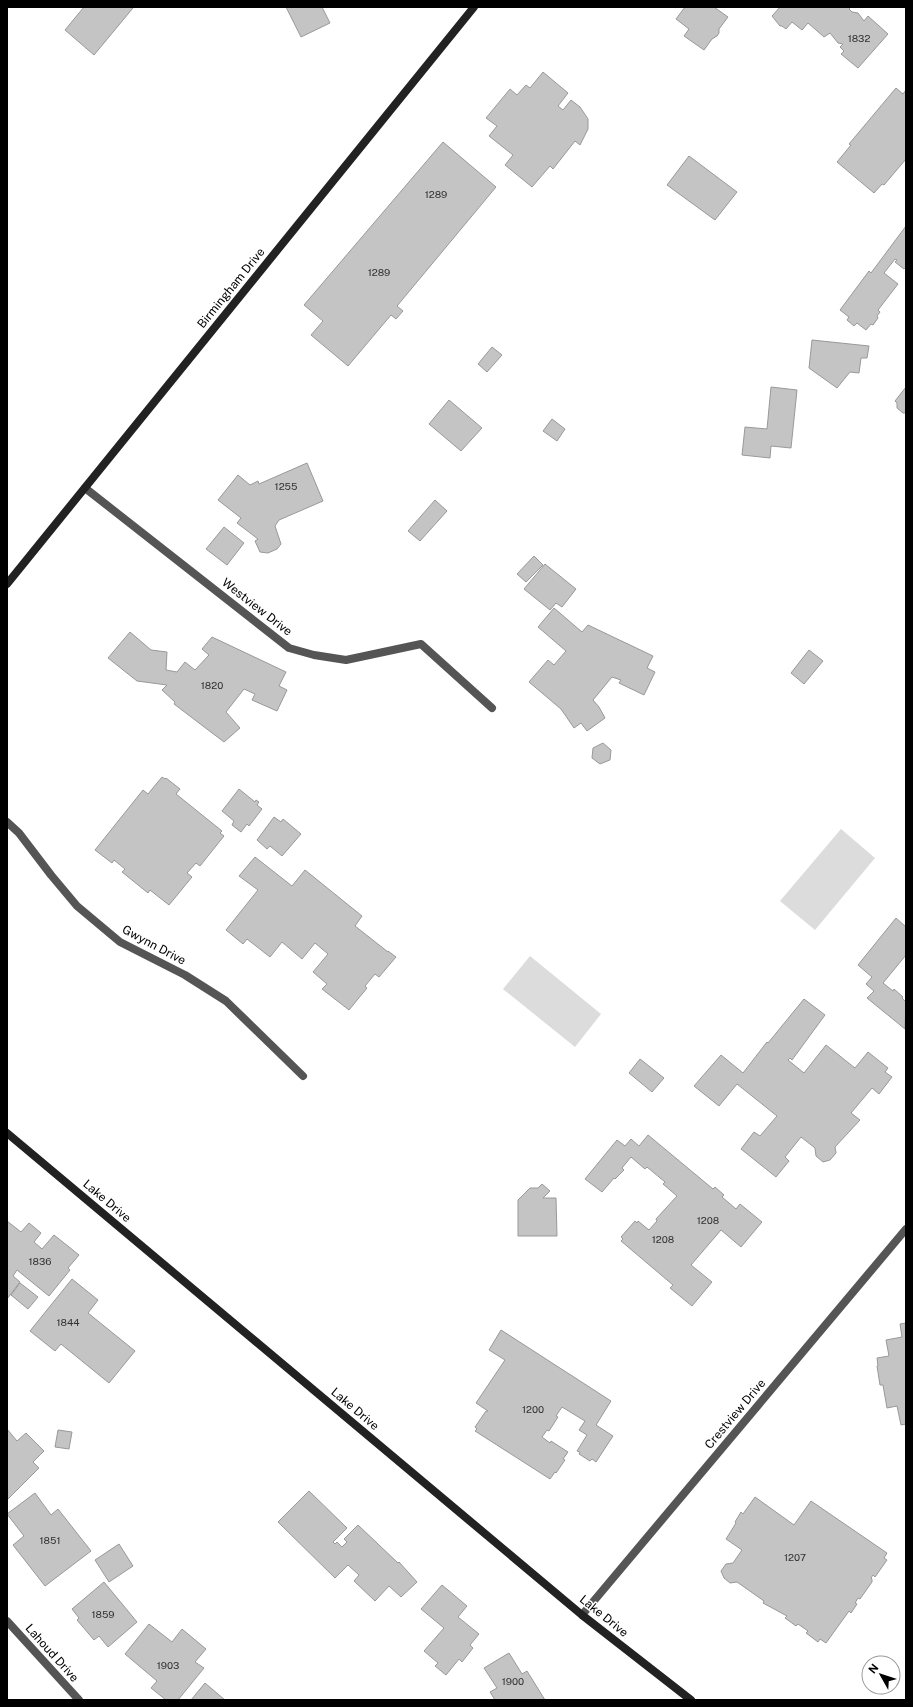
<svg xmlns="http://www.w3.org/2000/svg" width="913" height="1707" viewBox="0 0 913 1707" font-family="'Public Sans',sans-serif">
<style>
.green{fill:#dcdcdc}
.building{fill:#c4c4c4;stroke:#999}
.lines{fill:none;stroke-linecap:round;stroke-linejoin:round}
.street{stroke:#555;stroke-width:8}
.secondary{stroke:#222;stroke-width:8}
.labels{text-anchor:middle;stroke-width:3;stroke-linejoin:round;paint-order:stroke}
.number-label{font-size:10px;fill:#313131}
.street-label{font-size:12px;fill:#000;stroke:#fff}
</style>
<rect width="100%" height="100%" fill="#fff"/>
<!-- green -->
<g class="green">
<path d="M841,829l34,29 -60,72 -35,-29z"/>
<path d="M530,956l71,58 -26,33 -72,-58z"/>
</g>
<!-- building -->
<g class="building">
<path d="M84,7h48l1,1 -39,47 -29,-25z"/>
<path d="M286,7h36l8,16 -29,14z"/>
<path d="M685,7h29l14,10 -9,12v4l-2,3 -5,3 -8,11 -20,-14 5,-7 -13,-10z"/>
<path d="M780,7h71l-2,2 3,3 6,1 6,8 4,-5 20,18 -30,34 -17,-14 3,-3 -4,-4 3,-3 -5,-1 -8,-10 -6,4 -16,-14 -6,7 -10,-8 -6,7 -4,-3h-2l-8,-10z"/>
<path d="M543,72l25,21 -10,13 5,4 8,-10 9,7 8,12v10l-8,16 -5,-4 -22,28 -3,-3 -18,21 -27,-22 8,-10 -24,-19 8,-10 -11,-8 24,-29 7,6 9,-10 4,3z"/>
<path d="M896,88l7,6 3,-4v69l-22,26 -2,-1 -8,9 -37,-31 14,-17 -2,-1z"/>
<path d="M443,142l53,45 -99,119 6,5 -7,8 -5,-4 -43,51 -37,-31 12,-14 -19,-16z"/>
<path d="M689,156l48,36 -22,28 -48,-35z"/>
<path d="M906,226v41l-2,2 -9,-7 2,-2 -2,-1 -11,14 14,11 -20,26 2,2 -3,4 1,2 -5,7 -2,-1 -5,6 -9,-7 -3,3 -7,-6 2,-3 -9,-7 29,-39 2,2z"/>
<path d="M812,340l57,6 -2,12h-6l-2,15 -9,-1 -13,16 -28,-20z"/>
<path d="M492,347l10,8 -15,17 -9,-8z"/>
<path d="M771,387l26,3 -6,58 -20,-2 -1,12 -28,-3 3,-28 22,2z"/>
<path d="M906,387v26h-3l-6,-5v-5l-2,-2z"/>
<path d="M449,400l33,28 -21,23 -32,-27z"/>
<path d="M552,419l13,10 -8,12 -14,-10z"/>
<path d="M307,463l16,38 -44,19 -4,6 6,18 -4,5 -9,4 -8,-1 -5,-11 3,-2 -21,-16 4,-5 -23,-18 20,-25 12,10 8,-4 1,3z"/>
<path d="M435,500l12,11 -27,30 -12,-10z"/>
<path d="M224,527l20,16 -17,22 -21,-16z"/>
<path d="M534,556l9,9 -17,17 -9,-8z"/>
<path d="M545,564l31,25 -14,18 -6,-4 -6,7 -26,-21z"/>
<path d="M554,608l28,24 6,-7 65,31 -6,12 8,4 -11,23 -25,-12 2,-3 -9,-3 -19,23 6,7 6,11 -18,13 -6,-8 -7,5 -13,-19 -32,-27 19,-22 6,5 12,-14 -28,-24z"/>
<path d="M130,632l21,18 16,2 -1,18 11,2 8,-10 10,8 14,-15 -7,-6 10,-12 74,35 -7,14 8,4 -10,21 -25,-11 3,-6 -11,-5 -18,23 14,16 -16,14 -50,-38 1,-2 -13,-12 5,-5 -30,-4 -29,-23z"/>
<path d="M809,650l14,11 -19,23 -13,-11z"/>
<path d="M603,743l8,7 -1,10 -10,4 -8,-6 1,-10z"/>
<path d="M162,777l3,2 1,-1 14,11 -4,5 46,37 -2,2 4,3 -24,30 -4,-3 -9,10 5,4 -23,28 -19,-15 -2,3 -26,-21 3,-3 -11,-9 -2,3 -17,-13 48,-60 5,4z"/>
<path d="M239,789l16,13 1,-2 3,2 -2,3 5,4 -13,17 -2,-2 -6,8 -9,-7 2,-4 -12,-10z"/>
<path d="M274,817l7,5 2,-3 18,15 -19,22 -12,-10 -3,3 -10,-9z"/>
<path d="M255,857l37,29 13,-16 57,46 -7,10 33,26v-1l8,6 -17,20 -4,-3 -10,12 2,2 -18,22 -27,-21 5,-5 -14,-12 15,-18 -13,-11 -13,16 -20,-17 -12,15 -23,-18 -4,5 -17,-14 32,-40 -19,-14z"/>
<path d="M896,918l10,9v28l-23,28 10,8 1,-2 9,8 -1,1 4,4 -1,27 -38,-31 7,-7 -8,-7 6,-7 -14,-12z"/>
<path d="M804,999l21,16 -33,45 -2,-2 -2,2 16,13 22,-28 29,23 13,-16 20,16 -3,4 7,5 -13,17 -7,-6 -21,25 9,7 -25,27 1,6 -6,7 -7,2 -7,-6 -1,-8 -14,-11 -16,20 4,4 -13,16 -35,-28 13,-17 6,4 17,-20 -40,-32 -18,22 -25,-20 27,-31 22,18 24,-31 1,1z"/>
<path d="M640,1059l24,19 -12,14 -23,-19z"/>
<path d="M648,1135l65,54 2,-2 9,8 -2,2 14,12 4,-5 22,18 -21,25 -20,-17 -30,35 21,17 -20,24 -22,-18 3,-3 -52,-44 2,-2 -2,-2 14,-16 2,2 1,-2 11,9 8,-9 -1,-2 21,-23 -14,-12 2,-2 -18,-15 -2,2 -14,-12 -9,11 2,2 -9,9 -1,-1 -12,14 -17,-13 32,-39 8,6 6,-7 8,7z"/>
<path d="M542,1184l8,7 -7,7h13l1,38h-39v-36l12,-12h8z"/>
<path d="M7,1221l14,11 8,-9 12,10 -7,9 8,7 12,-14 25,20 -11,13 2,2 -21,26 -32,-26 -4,6 7,6 -13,17z"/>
<path d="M72,1279l26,21 -10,13 47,38 -26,32 -48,-39 -6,7 -25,-20z"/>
<path d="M20,1283l18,14 -10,12 -17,-14z"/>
<path d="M906,1323v101l-5,1 -4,-19 -10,2 -4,-23h-3l-3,-19h1l-1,-8 12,-2 -3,-16 16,-3 -2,-13z"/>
<path d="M501,1330l110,71 -15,24 17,11 -17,26 -4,-3 -2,2 -11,-7 1,-2 -3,-1 10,-16 -8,-5 6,-9 -23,-14 -6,9 2,1 -9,14 -2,-1 -5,7 8,6 1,-2 17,11 -5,7 2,1 -9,13 -1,-1 -5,7 -75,-48 2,-2 -2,-2 11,-16h2l-12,-8 29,-43 -16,-10z"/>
<path d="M7,1429l10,12 9,-8 18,18 -11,11 6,6 -32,32z"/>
<path d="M58,1430l14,2 -3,17 -14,-2z"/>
<path d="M309,1491l38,37 -14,14 2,2 2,-2 5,5 5,-5 -3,-3 14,-14 40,38 1,-1 18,20 -16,15 -12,-11 -14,15 -21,-20 5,-6 -11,-10 -13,13 -57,-56z"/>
<path d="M35,1493l16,22 7,-6 33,42 -46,35 -32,-41 11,-9 -17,-22z"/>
<path d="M755,1497l39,28 17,-24 76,52 -3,5 3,2 -12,17 -2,-2 -2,3 1,1v3l-12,17 -2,-1 -3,5 2,1 -6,9 -2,-2 -23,32 -6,-4 -2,3 -12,-9 2,-2 -10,-7 -2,2 -11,-8 2,-2 -24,-13 1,-2 -27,-19 -7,1 -6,-5 -3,-7 5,-7 7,-1 9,-13 -16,-11 10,-16 -1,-1 6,-10 2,2z"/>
<path d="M119,1544l14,22 -24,16 -14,-22z"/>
<path d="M104,1582l33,40 -29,25 -9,-11 -5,4 -17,-20 2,-2 -7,-9z"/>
<path d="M442,1585l25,21 -9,11 21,17 -9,11 3,3 -11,14 -3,-3 -13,16 -11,-9 3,-3 -14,-12 20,-23 -23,-19z"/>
<path d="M149,1624l23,18 10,-13 24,20 -11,13 9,6 -26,32h-12l-15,-12 6,-7 -32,-27z"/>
<path d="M509,1653l13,21 5,-3 18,29h-50l-5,-8 7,-4 -13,-20z"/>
<path d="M205,1683l20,17h-34z"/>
</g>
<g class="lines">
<!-- street -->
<g class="street">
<path d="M85,488l204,160 25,7 32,5 75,-16 71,64"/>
<path d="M7,822l12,11 32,42 26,31 43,36 65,33 41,26 77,75"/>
<path d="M582,1615l324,-386"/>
<path d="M7,1621l72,79"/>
</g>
<!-- secondary -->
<g class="secondary">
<path d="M7,584l467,-577"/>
<path d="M7,1133l575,482 109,85"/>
</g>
</g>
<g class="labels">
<!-- number labels -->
<g class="number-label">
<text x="859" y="42">1832</text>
<text x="436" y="198">1289</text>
<text x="379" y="276">1289</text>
<text x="286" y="490">1255</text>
<text x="212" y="689">1820</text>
<text x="708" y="1224">1208</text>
<text x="663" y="1243">1208</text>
<text x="40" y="1265">1836</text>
<text x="68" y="1326">1844</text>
<text x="533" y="1413">1200</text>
<text x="50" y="1544">1851</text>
<text x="795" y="1561">1207</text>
<text x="103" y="1618">1859</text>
<text x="168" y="1669">1903</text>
<text x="513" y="1685">1900</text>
</g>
<!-- street labels -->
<g class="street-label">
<text transform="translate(231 288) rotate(-51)" y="4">Birmingham Drive</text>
<text transform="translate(257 607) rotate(38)" y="4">Westview Drive</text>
<text transform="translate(154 945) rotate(28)" y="4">Gwynn Drive</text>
<text transform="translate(107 1201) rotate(40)" y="4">Lake Drive</text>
<text transform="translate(355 1409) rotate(40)" y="4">Lake Drive</text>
<text transform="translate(735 1414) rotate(-50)" y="4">Crestview Drive</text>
<text transform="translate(604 1616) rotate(39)" y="4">Lake Drive</text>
<text transform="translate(52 1653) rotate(48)" y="4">Lahoud Drive</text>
</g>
</g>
<!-- border -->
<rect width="913" height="1707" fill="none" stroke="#000000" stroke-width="16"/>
<!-- north arrow -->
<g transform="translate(881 1675) rotate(309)"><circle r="19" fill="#ffffff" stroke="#999999"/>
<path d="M0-3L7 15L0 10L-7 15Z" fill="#000000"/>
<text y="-6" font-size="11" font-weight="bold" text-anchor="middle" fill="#000000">N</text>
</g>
</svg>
